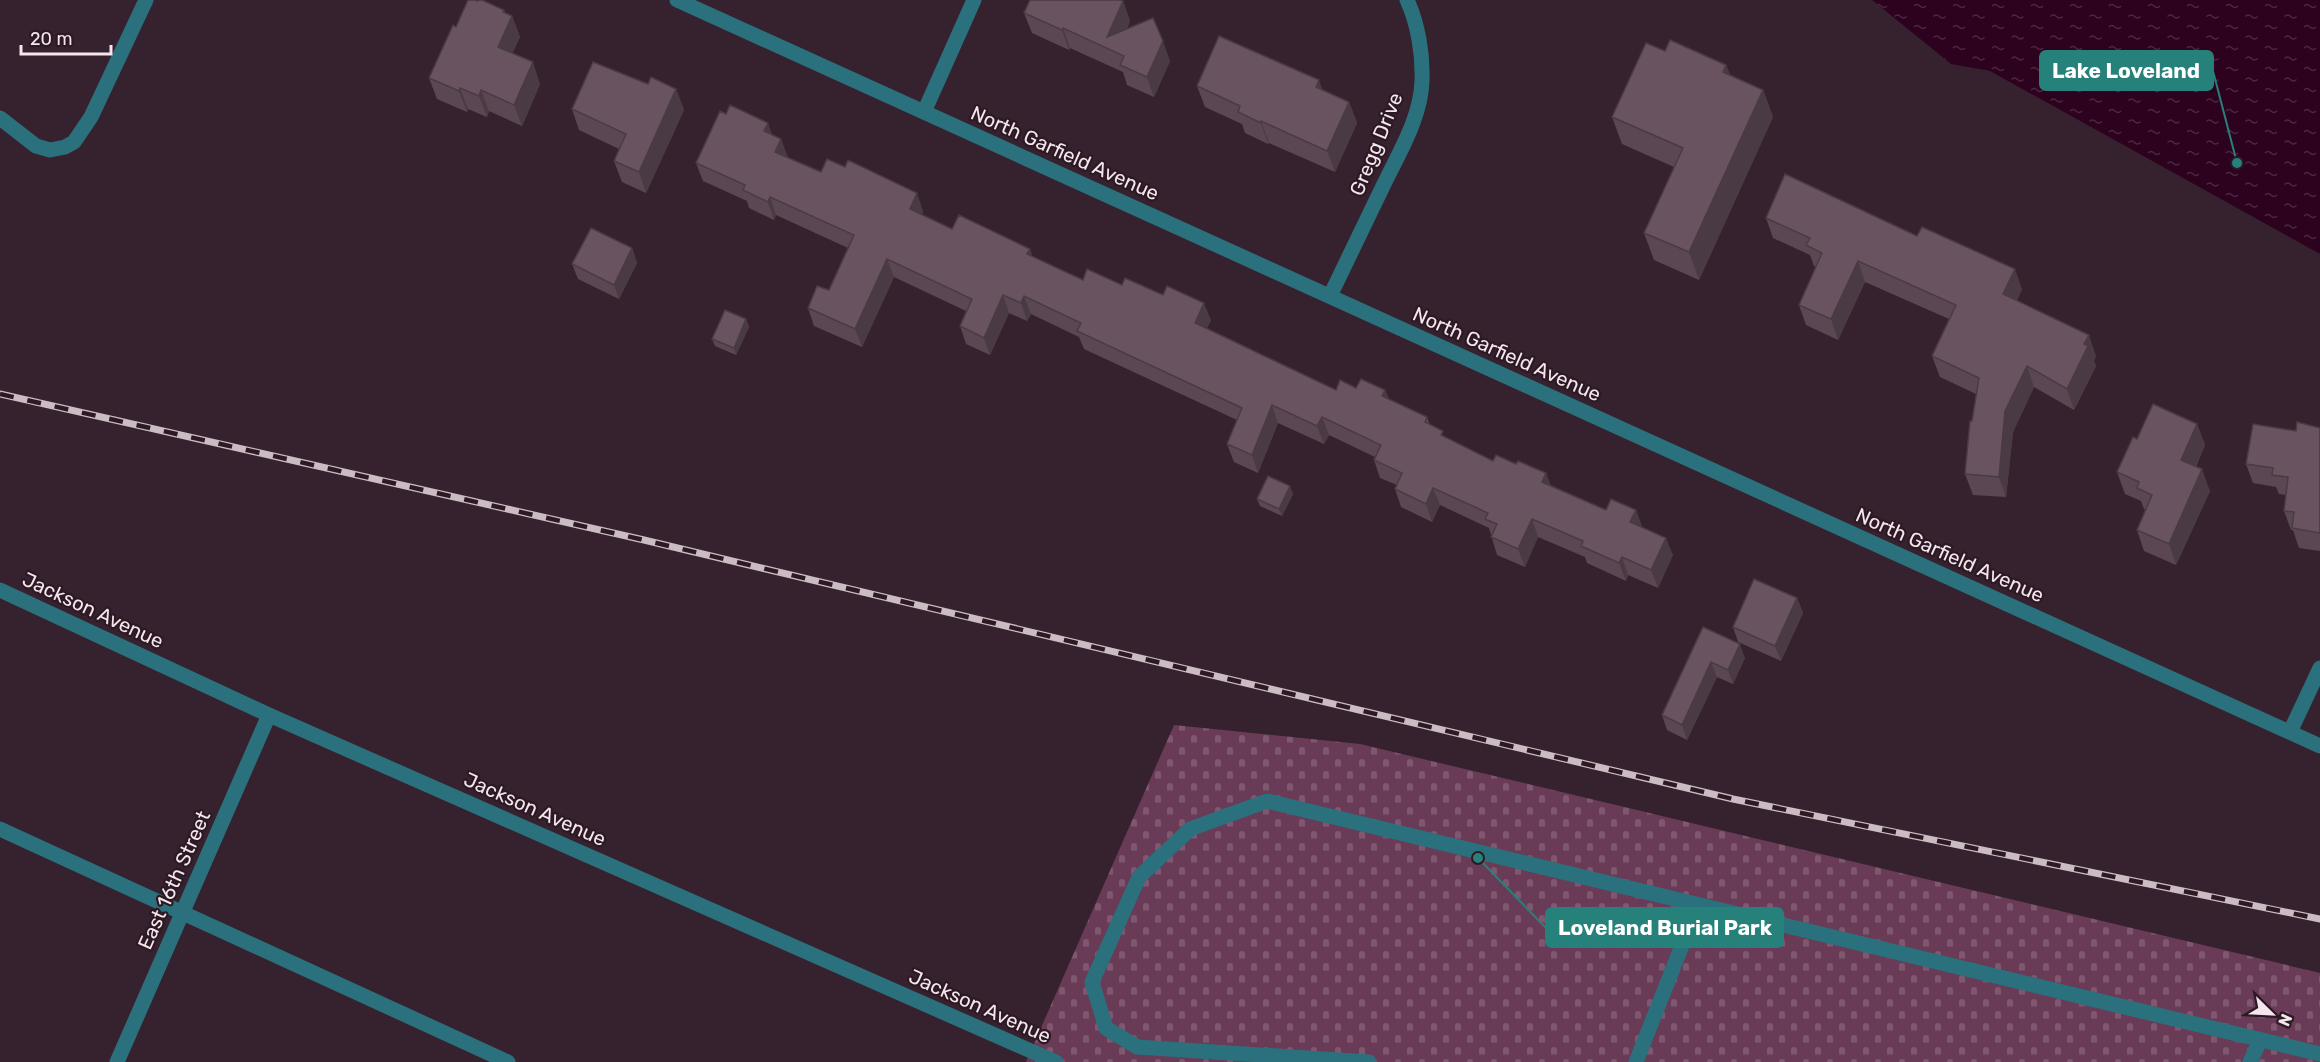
<svg xmlns="http://www.w3.org/2000/svg" width="2320" height="1062" viewBox="0 0 2320 1062" font-family="Rubik,sans-serif">
<style>
.cemetery{fill:url(#cemetery-stones)}
.water{fill:url(#water-ripples)}
.lines{fill:none;stroke-linecap:round;stroke-linejoin:round}
.minor{stroke:#2a717d;stroke-width:15}
.rail-casing{stroke:#cbbcc4;stroke-width:7}
.rail{stroke:#2c1924;stroke-width:4.5;stroke-dasharray:14;stroke-linecap:butt}
.wall{fill:#5b4753}
.shaded-wall{fill:#4a3a43}
.building{fill:#6a5360;stroke:#4a3a43;stroke-width:1.5}
.labels{text-anchor:middle;stroke-width:4.5;stroke-linejoin:round;paint-order:stroke}
.street-label{font-size:20px;fill:#f4e6ed;stroke:#2c1924}
.leader{fill:none;stroke:#26817b;stroke-width:2}
.callout-dot{fill:#26817b;stroke:#2c1924;stroke-width:2}
.callout{fill:#26817b;stroke:#26817b;stroke-width:2}
.callout-label{font-size:21px;text-anchor:middle;font-weight:bold;fill:#fff}
</style>
<defs>
<pattern id="cemetery-stones" width="16" height="16" patternUnits="userSpaceOnUse" patternTransform="scale(1.5)"><rect width="16" height="16" fill="#693b56"/><path d="M2 7V4a2 2 0 0 1 4 0v3zM10 15v-3a2 2 0 0 1 4 0v3z" fill="#7f576f"/></pattern>
<pattern id="water-ripples" width="26" height="14" patternUnits="userSpaceOnUse" patternTransform="scale(1.5)"><rect width="26" height="14" fill="#2d021f"/><path d="M2 4q2-2 4 0t4 0M15 11q2-2 4 0t4 0" fill="none" stroke="#4c2740"/></pattern>
</defs>
<rect width="100%" height="100%" fill="#36222e"/>
<!-- cemetery -->
<path class="cemetery" d="M1174,725l186,19 960,229v89h-1294z"/>
<!-- water -->
<path class="water" d="M1872,0h448v254l-330,-183 -39,-7z"/>
<g class="lines">
<!-- minor -->
<g class="minor">
<path d="M677,0l1643,746"/>
<path d="M924,112l50,-112"/>
<path d="M0,118l36,28 14,4 15,-3 9,-5 17,-25 55,-117"/>
<path d="M1330,296c18,-37 36,-74 54,-112 15,-31 37,-67 38,-103 1,-27 -4,-57 -15,-81"/>
<path d="M0,590l269,125 787,347"/>
<path d="M2290,732l30,-64"/>
<path d="M0,829l508,233"/>
<path d="M117,1062l152,-347"/>
<path d="M1369,1062l-232,-15 -31,-19 -14,-46 47,-105 51,-48 77,-28 1053,253"/>
<path d="M1636,1062l62,-157"/>
<path d="M2250,1062l10,-21"/>
</g>
<defs>
<path id="rail" d="M0,394l644,146 1089,259 587,120"/>
</defs>
<!-- rail casing -->
<use href="#rail" class="rail-casing"/>
<!-- rail -->
<use href="#rail" class="rail"/>
</g>
<!-- wall -->
<g class="wall">
<path d="M1123,1l7,20 -3,8 43,32 -16,36 -27,-12 -4,-13 -53,-24 -1,2 -37,-17 -8,-20z"/>
<path d="M504,10l1,3 7,3 8,21 -8,16 28,31 -18,42 -33,-15 -2,6 -19,-8 -1,3 -30,-13 -8,-21 27,-51z"/>
<path d="M1665,51l61,14 4,10 33,15 10,27 -74,163 -45,-20 -10,-27 30,-66 -52,-23 -10,-27z"/>
<path d="M648,84l28,5 8,21 -38,83 -24,-11 -8,-21 5,-12 -40,-19 -7,-21z"/>
<path d="M1197,86l126,4 26,12 8,21 -22,49 -66,-29 -1,1 -23,-11 -3,-9 -37,-17z"/>
<path d="M773,135l8,4 6,18 34,15 102,39 -1,4 30,14 78,20 2,7 51,24 39,5 89,35 -4,8 129,62 20,-2 29,2 4,9 38,18 3,8 15,12 48,24 23,3 30,9 4,12 56,25h30l6,17 31,28 -15,33 -30,-13 -2,6 -39,-18 -2,-6 -47,-20 -13,30 -28,-12 -8,-27 -49,-23 -8,17 -31,-15 -6,-18 2,-4 -17,-7 -6,-18 1,-3 -46,-22 -5,9 -46,-21 -20,50 -24,-11 -7,-18 10,-24 -153,-71 -5,-12 -48,-23 -4,7 -18,-8 -19,42 -24,-11 -6,-18 6,-15 -72,-34 -32,70 -48,-21 -6,-18 21,-18 19,-42 -72,-33 -2,5 -25,-12 -2,-7 -44,-20 -7,-18z"/>
<path d="M1766,218l256,71 -5,11 79,56 -2,5 2,5 -22,44 -40,-23 -21,45 -7,65 -33,-2 -8,-21 11,-80 -36,-17 -8,-21 17,-37 -84,-37 -27,58 -32,-15 -7,-20 17,-38 -2,-1 -4,-11 -37,-17z"/>
<path d="M632,248l5,15 -18,36 -41,-20 -6,-15z"/>
<path d="M746,319l3,8 -13,28 -21,-9 -3,-7z"/>
<path d="M2197,424l8,21 -9,22 14,24 -34,74 -32,-14 -7,-21 9,-20 -2,-1 -3,-8 -16,-7 -8,-22 20,-33z"/>
<path d="M2320,428v123l-21,-3 -6,-18h-2l-7,-19 2,-16 -7,-1 -3,-7 -23,-4 -7,-19 50,-33z"/>
<path d="M1293,494l-11,22 -22,-10 -3,-7z"/>
<path d="M1797,598l6,15 -22,48 -43,-19 -5,-15z"/>
<path d="M1703,627l42,31 -12,26 -16,-7 -30,63 -20,-10 -5,-15z"/>
</g>
<!-- shaded-wall -->
<g class="shaded-wall">
<path d="M1123,1l7,20 -14,31 -9,-15z"/>
<path d="M504,10l5,13 3,-7 8,21 -14,31 -8,-21z"/>
<path d="M1063,28l7,20 -1,2 -7,-20z"/>
<path d="M1163,41l7,20 -16,36 -7,-20z"/>
<path d="M533,62l7,22 -18,42 -8,-21z"/>
<path d="M1726,65l10,27 -13,-20z"/>
<path d="M1319,80l8,21 -11,-14z"/>
<path d="M460,88l8,21 -1,3 -8,-21z"/>
<path d="M676,89l8,21 -38,83 -7,-21z"/>
<path d="M481,90l8,21 -2,6 -8,-21z"/>
<path d="M1763,90l10,27 -74,163 -10,-28z"/>
<path d="M1349,102l8,21 -22,49 -8,-21z"/>
<path d="M1261,121l8,22 -1,1 -7,-21z"/>
<path d="M768,123l6,17 -10,-9z"/>
<path d="M781,139l7,18 -6,13 -7,-18z"/>
<path d="M917,193l6,18 -7,16 -6,-18z"/>
<path d="M770,197l6,18 -2,5 -6,-18z"/>
<path d="M632,248l5,15 -18,36 -5,-14z"/>
<path d="M1030,249l6,17 -9,-12z"/>
<path d="M887,259l7,18 -32,70 -7,-18z"/>
<path d="M1858,261l7,21 -27,58 -7,-21z"/>
<path d="M2015,269l7,20 -11,25 -8,-20z"/>
<path d="M1003,295l6,18 -19,42 -6,-17z"/>
<path d="M1024,296l7,18 -4,7 -6,-18z"/>
<path d="M1204,303l7,17 -10,20 -6,-17z"/>
<path d="M746,319l3,8 -13,28 -2,-7z"/>
<path d="M2089,335l7,21 -2,5 2,5 -22,44 -7,-21 17,-45z"/>
<path d="M2027,366l7,21 -21,45 -7,65 -7,-20 6,-66z"/>
<path d="M1385,390l7,18 -10,-12z"/>
<path d="M1272,405l6,18 -20,50 -6,-18z"/>
<path d="M1322,417l7,18 -5,9 -7,-18z"/>
<path d="M2197,424l8,21 -16,36 -8,-21z"/>
<path d="M2202,469l8,22 -34,74 -7,-21z"/>
<path d="M1546,473l7,18 -11,-9z"/>
<path d="M1290,486l3,8 -11,22 -3,-7z"/>
<path d="M1433,488l7,17 -8,17 -6,-18z"/>
<path d="M1636,510l6,18 -12,-6z"/>
<path d="M1532,519l6,18 -13,30 -7,-18z"/>
<path d="M1666,538l7,17 -15,33 -7,-18z"/>
<path d="M1622,557l6,18 -2,6 -7,-18z"/>
<path d="M1797,598l6,15 -22,48 -6,-15z"/>
<path d="M1740,644l5,14 -12,26 -5,-14z"/>
<path d="M1711,662l6,15 -30,63 -5,-15z"/>
</g>
<!-- building -->
<g class="building">
<path d="M468,0h7l3,1v-1h4l22,10 -1,2 9,4 -14,31 35,15 -19,43 -33,-15 -2,6 -19,-8 -1,3 -30,-13 24,-53 3,2z"/>
<path d="M1030,0h90l3,1 -16,36 46,-19 10,23 -16,36 -27,-12 4,-9 -61,-28 -1,2 -38,-17z"/>
<path d="M1219,36l100,44 -3,7 33,15 -22,49 -66,-30v2l-23,-11 2,-6 -43,-20z"/>
<path d="M1670,40l56,25 -3,7 40,18 -74,162 -45,-19 39,-85 -71,-31 34,-74 19,8z"/>
<path d="M593,62l55,22 3,-7 25,12 -37,83 -25,-11 12,-27 -54,-25z"/>
<path d="M730,105l38,18 -4,8 17,8 -6,13 46,20 6,-13 18,8 3,-7 69,33 -7,16 42,20 7,-14 71,34 -3,5 56,26 4,-11 35,16 3,-7 38,17 4,-9 37,17 -9,20 141,67 4,-10 16,8 5,-9 24,11 -3,6 45,21 -2,5 18,9 -2,4 52,26 3,-6 20,9 2,-3 28,12 -4,9 64,28 5,-11 25,11 -6,12 36,16 -15,32 -29,-13 -3,6 -38,-17 2,-5 -51,-22 -14,30 -27,-12 6,-13 -12,-5 3,-6 -55,-25 -7,16 -31,-15 7,-16 -28,-13 7,-15 -59,-28 -5,9 -45,-21 -20,50 -25,-11 15,-36 -165,-77 4,-8 -57,-27 -3,7 -18,-8 -19,43 -24,-12 12,-27 -85,-40 -32,70 -47,-21 9,-22 12,4 25,-55 -84,-38 -2,5 -25,-12 2,-5 -49,-22 24,-52 6,3z"/>
<path d="M1785,174l132,62 5,-9 93,42 -12,25 86,41 -5,9 4,2 -21,43 -40,-23 -22,45 -6,66 -34,-3 5,-53h2l7,-43 -47,-22 24,-51 -98,-44 -27,58 -32,-14 23,-52 -16,-8 4,-7 -44,-20z"/>
<path d="M591,228l41,20 -18,37 -42,-21z"/>
<path d="M725,310l21,9 -12,29 -22,-9z"/>
<path d="M2153,404l44,20 -16,36 21,9 -33,75 -32,-14 15,-35 -15,-7 2,-6 -22,-10 16,-35 4,2z"/>
<path d="M2297,422l23,6v105l-28,-5 2,-16 -10,-1 4,-34 -16,-2 1,-7 -27,-4 7,-40 43,7z"/>
<path d="M1268,476l22,10 -11,23 -22,-10z"/>
<path d="M1754,579l43,19 -22,48 -42,-19z"/>
<path d="M1703,627l37,17 -12,26 -17,-8 -29,63 -20,-10z"/>
</g>
<g class="labels">
<!-- street labels -->
<g class="street-label">
<text transform="translate(1376 144) rotate(-68)" y="7">Gregg Drive</text>
<text transform="translate(1065 153) rotate(24)" y="7">North Garfield Avenue</text>
<text transform="translate(1507 354) rotate(24)" y="7">North Garfield Avenue</text>
<text transform="translate(1950 555) rotate(24)" y="7">North Garfield Avenue</text>
<text transform="translate(93 610) rotate(25)" y="7">Jackson Avenue</text>
<text transform="translate(535 809) rotate(24)" y="7">Jackson Avenue</text>
<text transform="translate(174 880) rotate(-66)" y="7">East 16th Street</text>
<text transform="translate(980 1006) rotate(24)" y="7">Jackson Avenue</text>
</g>
</g>
<!-- callouts -->
<path class="leader" d="M2237 163L2213 71M1478 858L1546 928"/>
<g class="callout-dot">
<circle cx="2237" cy="163" r="6"/>
<circle cx="1478" cy="858" r="6"/>
</g>
<g class="callout">
<rect x="2040" y="51" width="173" height="39" rx="6"/>
<rect x="1546" y="908" width="237" height="39" rx="6"/>
</g>
<g class="callout-label">
<text x="2126" y="78">Lake Loveland</text>
<text x="1665" y="935">Loveland Burial Park</text>
</g>
<!-- north arrow -->
<g transform="translate(2272 1014) rotate(114)" stroke="#2c1924" stroke-width="4.5" paint-order="stroke">
<path d="M0-4.5L10 22L0 15L-10 22Z" fill="#f4e6ed"/>
<text y="-9" font-size="16" font-weight="bold" text-anchor="middle" fill="#f4e6ed">N</text>
</g>
<!-- scale -->
<path d="M21 45v9h90v-9" fill="none" stroke="#f4e6ed" stroke-width="3"/>
<text x="30" y="45" font-size="18" fill="#f4e6ed" stroke="#2c1924" stroke-width="4.5" paint-order="stroke">20 m</text>
</svg>
